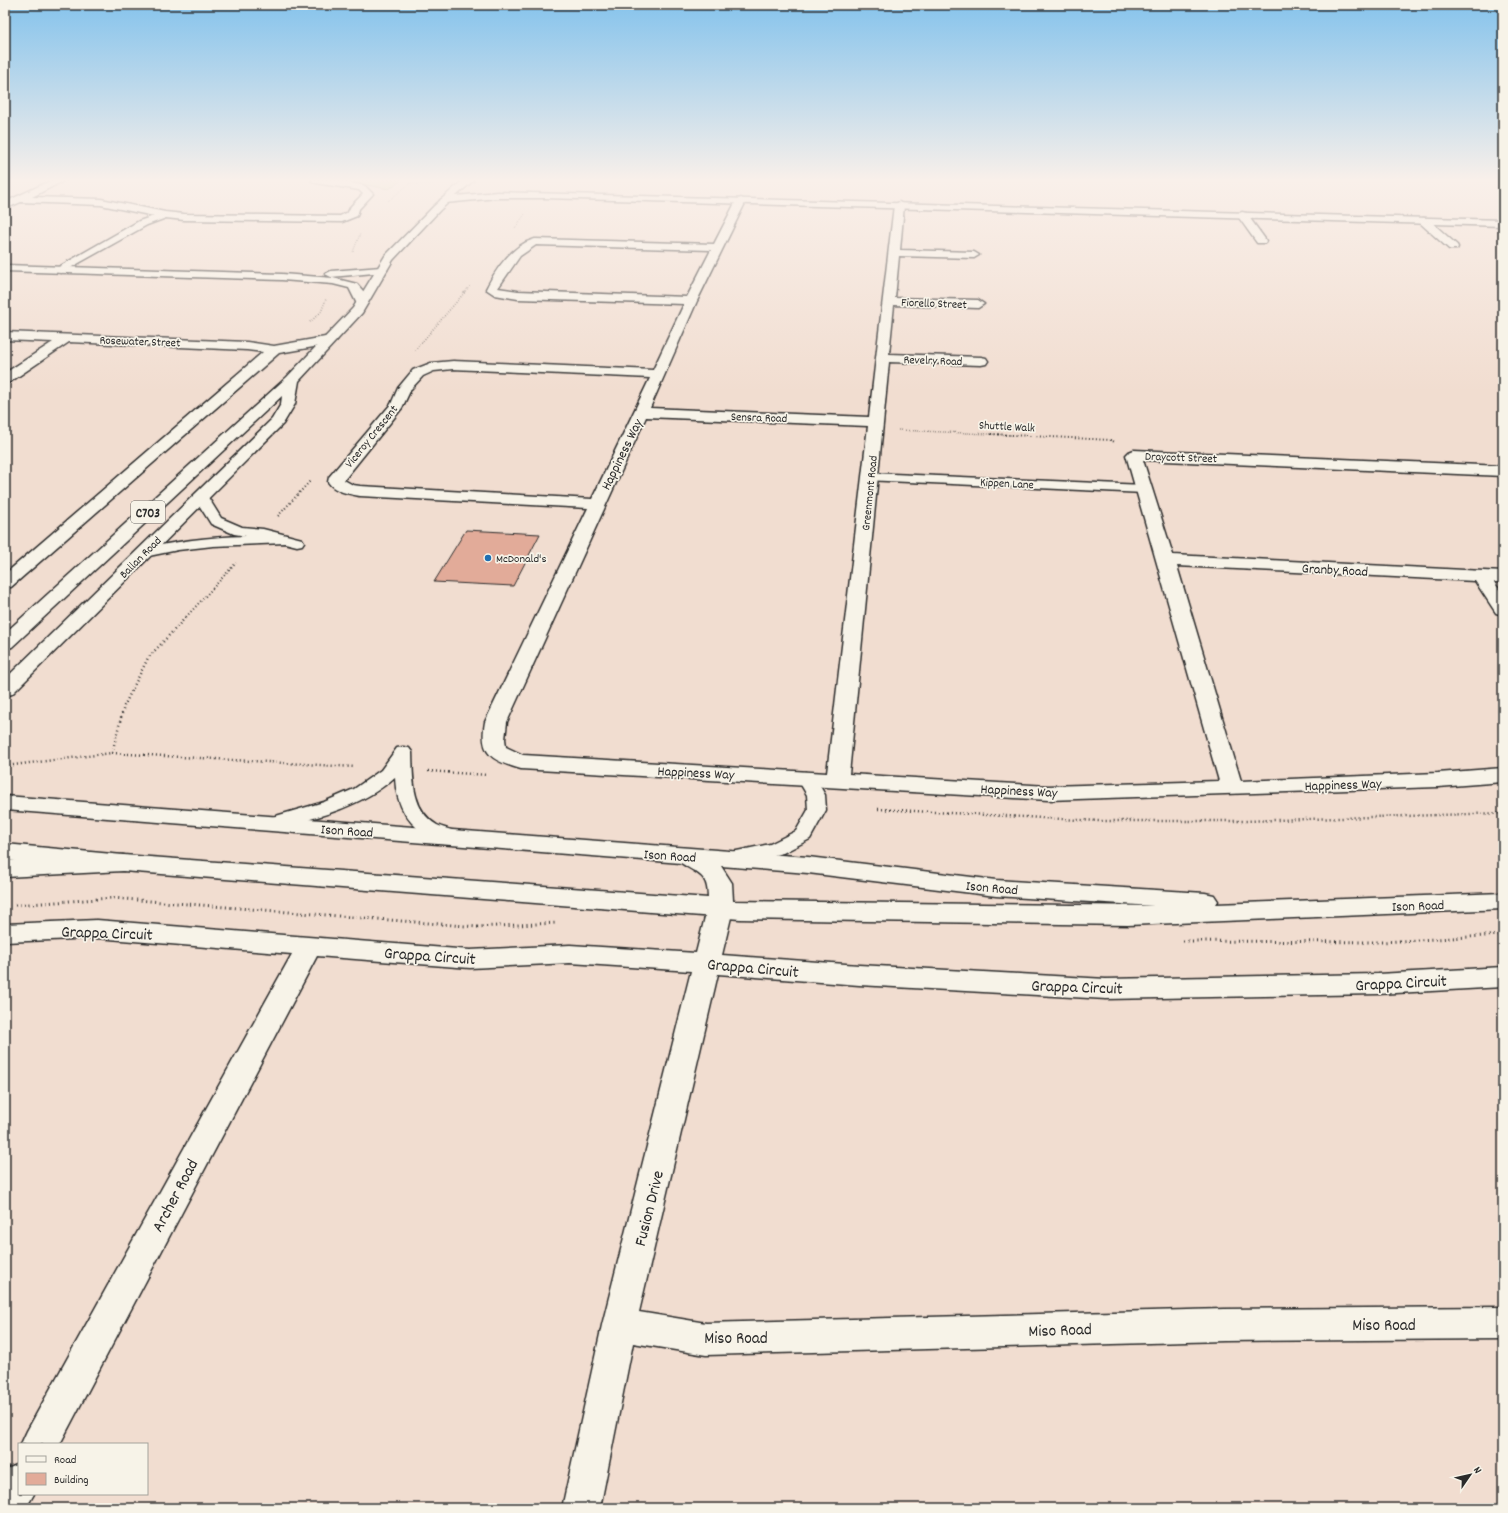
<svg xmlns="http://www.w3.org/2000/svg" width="1508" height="1513" viewBox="0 0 1508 1513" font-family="Dekko,sans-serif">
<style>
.green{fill:#c8dc91;stroke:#7a845e}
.building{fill:#e2ab99;stroke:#2b2b2b}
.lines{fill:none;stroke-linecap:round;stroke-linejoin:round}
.lane-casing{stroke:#2b2b2b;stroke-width:3}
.street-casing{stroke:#2b2b2b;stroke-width:3}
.secondary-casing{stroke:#2b2b2b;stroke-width:3}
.primary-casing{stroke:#2b2b2b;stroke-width:3}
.path-far4{stroke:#2b2b2b;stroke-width:1;stroke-dasharray:0.5 1.5;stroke-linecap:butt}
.path-far3{stroke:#2b2b2b;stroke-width:1.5;stroke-dasharray:0.5 2;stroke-linecap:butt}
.path-far2{stroke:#2b2b2b;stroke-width:2;stroke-dasharray:1 2.5;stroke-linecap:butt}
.path-far1{stroke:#2b2b2b;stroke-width:2.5;stroke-dasharray:1 3;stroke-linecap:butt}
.path{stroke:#2b2b2b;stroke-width:3;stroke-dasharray:1 3.5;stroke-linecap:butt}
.lane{fill:#f7f3e8;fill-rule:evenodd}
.street{fill:#f7f3e8;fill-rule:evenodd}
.secondary{fill:#f7f3e8;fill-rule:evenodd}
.primary{fill:#f7f3e8;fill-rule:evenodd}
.poi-dot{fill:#1f6fb2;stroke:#f7f3e8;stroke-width:1.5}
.labels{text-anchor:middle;stroke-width:3.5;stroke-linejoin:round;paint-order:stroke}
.far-street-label{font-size:12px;fill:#2b2b2b;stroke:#f7f3e8}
.far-poi-label{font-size:12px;fill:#2b2b2b;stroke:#f7f3e8;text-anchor:start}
.shield{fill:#f7f3e8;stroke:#686764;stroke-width:1}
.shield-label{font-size:13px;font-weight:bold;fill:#2b2b2b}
.street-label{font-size:14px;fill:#2b2b2b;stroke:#f7f3e8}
.near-street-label{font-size:17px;fill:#2b2b2b;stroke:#f7f3e8}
</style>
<rect width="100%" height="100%" fill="#f1ddd0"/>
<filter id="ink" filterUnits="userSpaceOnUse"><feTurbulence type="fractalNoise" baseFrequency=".025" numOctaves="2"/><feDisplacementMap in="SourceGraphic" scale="8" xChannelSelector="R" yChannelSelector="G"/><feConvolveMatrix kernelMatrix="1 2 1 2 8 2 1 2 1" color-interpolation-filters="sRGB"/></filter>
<g filter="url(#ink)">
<!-- green -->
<path class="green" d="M338,180h63l-12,9z"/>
<!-- building -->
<path class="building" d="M466,530l74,4 -27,52 -79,-4z"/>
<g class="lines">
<defs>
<g id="lane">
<path d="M870,473l274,12 7,4 -7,4 -279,-13 -1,-3z"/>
<path d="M201,493l5,1 15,24 21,9 21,2 39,10 2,3 -2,3 -5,1 -12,-3 -72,3 -35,4 -34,7 -5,-1 -2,-3 2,-3c35,-9 71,-13 107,-14l-12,-2 -23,-10 -17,-27 2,-3z"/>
<path d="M403,747l6,1 3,4c1,26 -1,58 25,73 8,4 18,4 24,12l-3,4c-8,3 -13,0 -21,-2 -28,-10 -41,-33 -42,-62 -34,31 -83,42 -126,53l-7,-2 -3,-4 3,-4 62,-18 30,-13 27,-19 16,-22z"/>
<path d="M806,772l7,2 12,21 1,15 -16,29 -27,14 -49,11 -7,-1 -3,-5 3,-5 43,-9 26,-13 12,-21 -1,-15 -10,-17 2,-4z"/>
</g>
<g id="street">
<path d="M52,180h13l-33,17 69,2 64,13 19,2 156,2 8,-4 3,-6 12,-12 -4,-4 -43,-7 -5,-3h21l30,5 3,1 8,8 -14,15 -2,7 -15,6 -158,-2 -18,-2 -19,7 -86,48 -4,-1 -2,-2 2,-2 82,-47 15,-5 -53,-11 -80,-3 -16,7v-7z"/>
<path d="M741,198l5,3 -49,100 -47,107 219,9 25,-212 5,-3 5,3 -4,45 74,2 5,3 -5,3 -75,-2 -4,42 83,2 6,4 -6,4 -84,-3 -5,49 92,3 5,1 2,3 -2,3 -5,1 -92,-3 -40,412 199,12 171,-5 -93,-326 3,-3 5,-2 369,16v10l-360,-16 30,95 330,17v10h-9l9,13v20l-7,-2 -21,-32 -298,-15 64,215 197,-8 65,-5v14l-65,5 -390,13 -527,-31c-29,-8 -42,-15 -36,-47l103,-214 -228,-12c-11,-2 -25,-4 -32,-14l1,-5 62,-73 7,-16 15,-18 18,-7 22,-2 200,9 31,-66 -166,-5 -23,-4 -9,-6c10,-20 26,-44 49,-50l179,5 22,-43zM536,245l175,5 -24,47 -169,-6 -20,-3 22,-32zM453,369l197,9 -58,121 -232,-13 -7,-1 -9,-5 58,-72 9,-19 12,-13 11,-5zM646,417l222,9 -41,347 -304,-18 -17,-8 -1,-8 2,-17z"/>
<path d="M1242,212l4,1 19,26 1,2 -1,2h-8l-20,-28z"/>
<path d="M1424,218l4,1 29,26 1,2 -1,2h-8l-29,-26 -1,-2 1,-2z"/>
<path d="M5,332l242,10 27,4 57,-10 6,4 -6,4 -52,9 -268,234 -6,1v-14l258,-222 -16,-2 -178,-8 -59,40 -5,1v-10l48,-31 -48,-2z"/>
<path d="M720,900l9,3 4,6 -11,46 137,10 247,14 272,-5 125,-7v20l-125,7 -272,5 -247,-14 -141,-11 -79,338 67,11 518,-14 279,-2v32l-279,2 -518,14 -73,-12 -33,165h-38l40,-183 89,-354 -121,-8 -100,5 -153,-12 -257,488h-39l6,-13 265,-477 -195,-16 -92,4v-18l92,-4 373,30 100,-5 126,8 11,-44 4,-6z"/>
<path d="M19,1464v30h15l-8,14h-21v-38z"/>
</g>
<g id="secondary">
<path d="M497,192l1006,28v6l-958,-28h-48l-52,5 -5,-3 5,-3z"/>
<path d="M5,265l277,9 51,4 24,6 7,8 4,11 -6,4 -4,-1 -9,-18 -16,-4 -51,-4 -277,-9z"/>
<path d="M381,267l6,3 -2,2 -54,5 -6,-3 6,-3z"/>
<path d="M5,796l803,61 188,23 209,13 9,2 4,6 -2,3 287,-11v16l-375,16 -388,-6 -617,-48 -118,-11v-16l118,11 585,43c0,-24 -9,-23 -27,-35l-676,-53zM721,866l87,7 188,23 158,10 -421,-5 -1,-18z"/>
</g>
<g id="primary">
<path d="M463,180h11l-34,30 -47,50 -31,53 -63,68 -4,23 -12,20 -271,270 -7,2v-17l267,-260 9,-15 1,-8 -270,251 -7,2v-16l282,-256 66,-69 32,-52 49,-50z"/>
<path d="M123,855l9,2 3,6 -3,6 -9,2 -118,6v-16z"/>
</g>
</defs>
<!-- lane casing -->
<use href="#lane" class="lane-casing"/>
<!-- street casing -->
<use href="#street" class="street-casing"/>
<!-- secondary casing -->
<use href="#secondary" class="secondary-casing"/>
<!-- primary casing -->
<use href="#primary" class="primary-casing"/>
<!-- path-far4 -->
<g class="path-far4">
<path d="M409,184h24"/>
<path d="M388,201l21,-17 2,-4"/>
<path d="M515,228l10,-14"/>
<path d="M353,252l7,-18"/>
<path d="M464,293l6,-7"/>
</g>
<!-- path-far3 -->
<g class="path-far3">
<path d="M310,322l11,-10 5,-13"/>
<path d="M415,350l50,-58"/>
<path d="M898,430l114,5"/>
</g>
<!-- path-far2 -->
<g class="path-far2">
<path d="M991,434l120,6 5,3"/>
<path d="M278,516l33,-36"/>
<path d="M186,617l50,-54"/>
</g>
<!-- path-far1 -->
<g class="path-far1">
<path d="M112,753l243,14"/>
<path d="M5,766l107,-13 12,-47 24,-48 39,-42"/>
<path d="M428,771l59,4"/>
<path d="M878,809l220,12h146l259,-8"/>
</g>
<!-- path -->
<g class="path">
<path d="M15,905l97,-7 366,29 79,-4"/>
<path d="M1183,941l200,1 120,-7"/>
</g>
<!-- lane -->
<use href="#lane" class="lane"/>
<!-- street -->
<use href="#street" class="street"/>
<!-- secondary -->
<use href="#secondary" class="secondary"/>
<!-- primary -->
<use href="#primary" class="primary"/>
</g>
</g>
<!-- sky -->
<linearGradient id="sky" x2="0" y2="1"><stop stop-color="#85c3ec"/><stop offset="0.46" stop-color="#f9f0ea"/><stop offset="1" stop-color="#f9f0ea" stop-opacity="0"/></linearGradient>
<rect width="1508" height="392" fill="url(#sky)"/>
<!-- markers -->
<circle class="poi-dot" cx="488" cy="558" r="4"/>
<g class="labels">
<!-- far-street labels -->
<g class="far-street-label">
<text transform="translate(934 303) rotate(2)" y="4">Fiorello Street</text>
<text transform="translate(140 341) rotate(2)" y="4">Rosewater Street</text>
<text transform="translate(933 360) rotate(2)" y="4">Revelry Road</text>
<text transform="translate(759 417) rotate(2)" y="4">Sensra Road</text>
<text transform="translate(1007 426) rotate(3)" y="4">Shuttle Walk</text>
<text transform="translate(371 436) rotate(-51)" y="4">Viceroy Crescent</text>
<text transform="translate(1181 457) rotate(2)" y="4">Draycott Street</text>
<text transform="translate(1007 483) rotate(3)" y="4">Kippen Lane</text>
<text transform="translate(869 493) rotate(-84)" y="4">Greenmont Road</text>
<text transform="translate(140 557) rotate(-45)" y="4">Ballan Road</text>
</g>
<!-- far-poi labels -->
<g class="far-poi-label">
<text x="496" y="562">McDonald's</text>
</g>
<!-- shield labels -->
<rect class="shield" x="131" y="501" width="34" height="22" rx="3"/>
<g class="shield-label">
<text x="148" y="517">C703</text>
</g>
<!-- street labels -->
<g class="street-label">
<text transform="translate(621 454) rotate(-64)" y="5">Happiness Way</text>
<text transform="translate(1335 569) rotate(3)" y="5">Granby Road</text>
<text transform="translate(696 772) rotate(3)" y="5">Happiness Way</text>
<text transform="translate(1343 784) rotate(-2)" y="5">Happiness Way</text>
<text transform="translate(1019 790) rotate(3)" y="5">Happiness Way</text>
<text transform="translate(347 830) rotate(4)" y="5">Ison Road</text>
<text transform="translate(670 855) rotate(4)" y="5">Ison Road</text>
<text transform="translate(992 887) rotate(5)" y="5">Ison Road</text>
<text transform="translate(1418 905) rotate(-2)" y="5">Ison Road</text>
</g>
<!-- near-street labels -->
<g class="near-street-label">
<text transform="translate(107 932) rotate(2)" y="6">Grappa Circuit</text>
<text transform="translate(430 955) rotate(4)" y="6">Grappa Circuit</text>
<text transform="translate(753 967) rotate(5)" y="6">Grappa Circuit</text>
<text transform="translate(1401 982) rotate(-3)" y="6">Grappa Circuit</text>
<text transform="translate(1077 986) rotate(2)" y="6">Grappa Circuit</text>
<text transform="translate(174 1195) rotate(-62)" y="6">Archer Road</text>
<text transform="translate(648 1208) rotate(-76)" y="6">Fusion Drive</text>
<text x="1384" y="1330">Miso Road</text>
<text transform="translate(1060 1329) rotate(-2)" y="6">Miso Road</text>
<text x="736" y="1343">Miso Road</text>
</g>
</g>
<!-- margin -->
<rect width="1508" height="1513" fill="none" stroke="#f7f3e8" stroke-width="20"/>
<rect x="10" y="10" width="1488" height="1493" fill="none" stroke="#2b2b2b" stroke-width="1.5" filter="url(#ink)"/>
<!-- legend -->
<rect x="18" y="1443" width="130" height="52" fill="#f7f3e8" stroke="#a5a39c"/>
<rect x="26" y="1456" width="20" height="6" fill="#f7f3e8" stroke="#a5a39c"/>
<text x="54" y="1463" font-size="12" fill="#2b2b2b">Road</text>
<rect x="26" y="1473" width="20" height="12" fill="#e2ab99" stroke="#a5a39c"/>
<text x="54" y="1483" font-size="12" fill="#2b2b2b">Building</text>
<!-- north arrow -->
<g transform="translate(1470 1475) rotate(56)" stroke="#f7f3e8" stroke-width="3" paint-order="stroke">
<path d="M0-3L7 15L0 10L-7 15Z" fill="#2b2b2b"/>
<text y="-6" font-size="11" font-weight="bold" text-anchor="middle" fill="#2b2b2b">N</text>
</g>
</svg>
